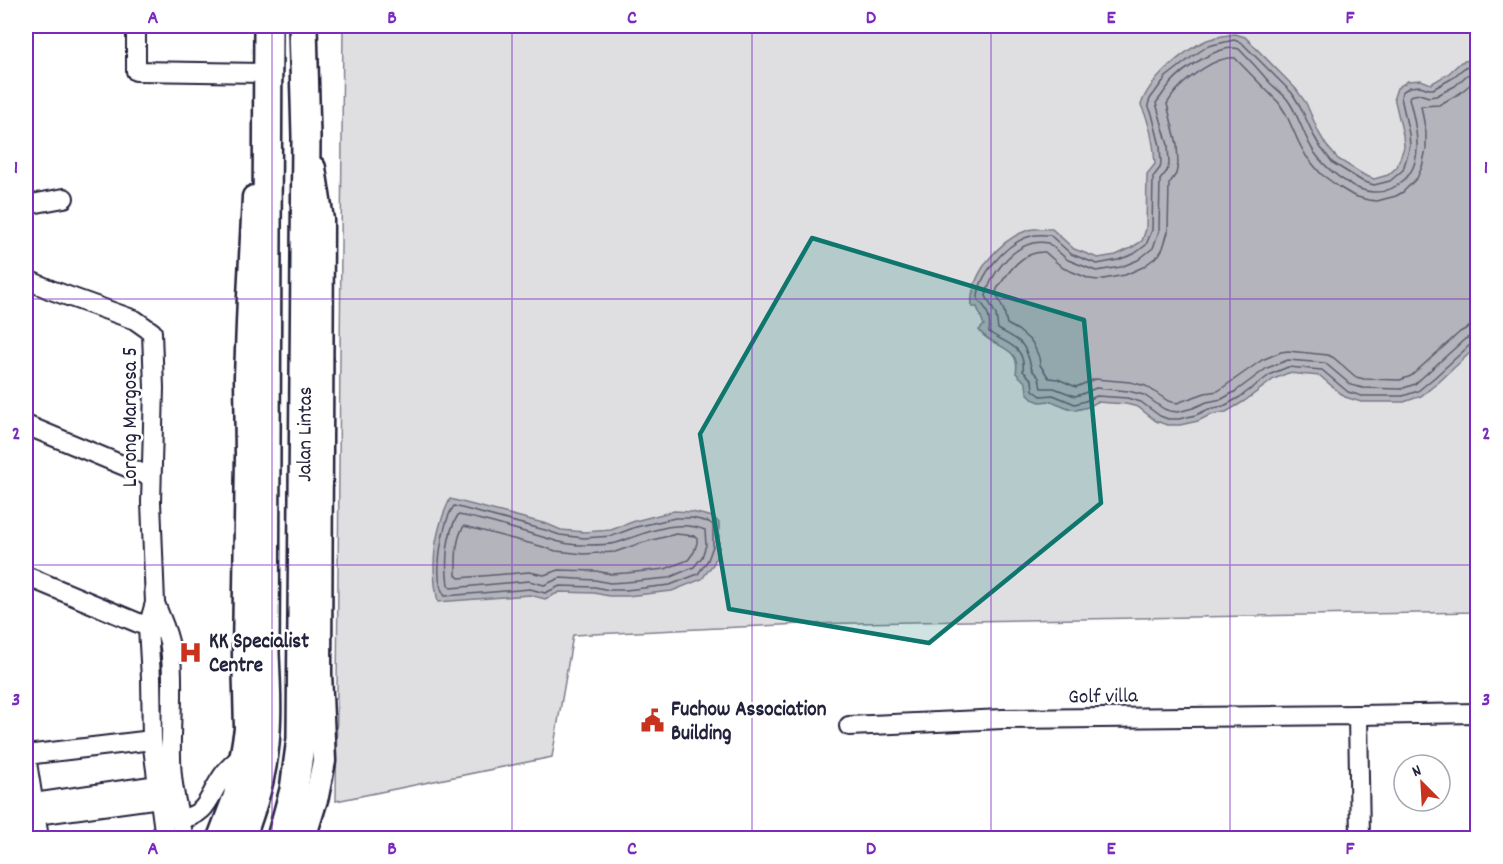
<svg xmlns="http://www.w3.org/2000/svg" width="1503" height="864" viewBox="0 0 1503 864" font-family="Dekko,sans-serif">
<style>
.green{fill:#dfdfe2;stroke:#80808e;stroke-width:1.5}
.water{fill:#b4b4bc;stroke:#7a7a88;stroke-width:1.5}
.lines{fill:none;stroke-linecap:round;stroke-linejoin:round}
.shore{stroke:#5c5c6f;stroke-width:1.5}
.minor-casing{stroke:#22223b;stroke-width:22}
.major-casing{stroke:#22223b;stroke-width:27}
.highway-casing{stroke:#22223b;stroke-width:32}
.minor{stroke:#fff;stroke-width:18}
.major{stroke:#fff;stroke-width:22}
.highway{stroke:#fff;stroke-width:27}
.marked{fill:#0f766e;fill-opacity:0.2;stroke:#0f766e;stroke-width:4.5;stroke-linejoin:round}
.grid{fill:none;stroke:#7b2cbf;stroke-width:1.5;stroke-opacity:0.55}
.labels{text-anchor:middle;stroke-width:5;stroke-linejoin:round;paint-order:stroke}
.street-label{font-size:21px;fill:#22223b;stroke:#fff}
.poi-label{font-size:21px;font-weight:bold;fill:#22223b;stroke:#fff;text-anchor:start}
.neatline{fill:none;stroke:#7b2cbf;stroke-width:2}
.grid-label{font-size:20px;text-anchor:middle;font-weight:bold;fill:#7b2cbf}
</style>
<rect width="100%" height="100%" fill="#fff"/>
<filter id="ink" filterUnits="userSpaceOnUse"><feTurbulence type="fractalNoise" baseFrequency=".0167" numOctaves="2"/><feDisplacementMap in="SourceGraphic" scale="12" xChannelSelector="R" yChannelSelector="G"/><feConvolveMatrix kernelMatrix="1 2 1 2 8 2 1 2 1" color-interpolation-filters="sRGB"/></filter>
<g filter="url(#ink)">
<!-- green -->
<path class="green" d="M343,26h1134v586l-676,12 -228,11 -21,122 -216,44z"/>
<!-- water -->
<g class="water">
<path d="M1235,34l10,3 51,52 10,14 13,30 7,12 12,14 26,16 10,4 14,-4 9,-8 7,-20 -1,-12 -9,-38 3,-9 11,-7 13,-1 10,4 17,-10 13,-12 16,-4v290l-4,2 -34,32 -18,14 -17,6h-43l-16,-5 -25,-21 -32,-3 -14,6 -31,23 -17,10 -16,3 -12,6 -18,4h-13l-11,-4 -18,-14 -12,-3 -29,-2 -9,5 -12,3 -5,-1 -20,-8 -11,1 -8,-3 -5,-7 -1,-9 -10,-10c6,-28 -26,-25 -37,-43l5,-5 -7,-18h-5c-3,-32 27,-67 56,-77 8,-2 16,-1 24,-1l22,20 24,9 18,-3 15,-7 11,-7 4,-12 1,-55 8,-10c-1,-20 -5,-41 -14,-59 7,-24 43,-55 66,-65 9,-3 19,-5 28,-6z"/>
<path d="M450,499l97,25 14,6 24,2 26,-2 24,-9 39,-10 18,1 21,5 6,6v25l-5,15 -12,16 -30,12 -45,5h-18l-15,-3 -34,-1 -15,7 -15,-4 -92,7c-8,-36 -4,-70 12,-103z"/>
</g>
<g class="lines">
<!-- shore -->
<g class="shore">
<path d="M1478,65l-14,3 -13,11 -18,10h-4l-9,-3 -10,1 -8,5 -1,5 8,37 1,12 -7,24 -13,11 -16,4 -12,-4 -29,-18 -12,-15 -7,-12 -14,-30 -8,-13 -50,-50 -8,-3 -26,6 -15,10 -27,21 -16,22 -2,6 4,9 8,32 1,18 -1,4 -7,9 -1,53 -6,15 -12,9 -16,6 -21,4 -26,-10 -21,-19c-6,0 -13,-1 -19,1 -24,6 -54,40 -53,64 10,8 13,21 11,32 16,12 37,13 34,39l9,9 1,10 8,6 12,-1 22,9 10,-3 12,-5 30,2 14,4 19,14 8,3h11l17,-4 13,-6 15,-3 16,-9 31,-23 17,-7 34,3 26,22 14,4h41l15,-5 17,-14 35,-32 8,-2"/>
<path d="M1478,72l-11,3 -12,11 -19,10 -7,1 -10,-3 -9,2 -1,2c6,23 16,61 -3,80 -8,8 -20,15 -33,14 -21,-1 -48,-24 -59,-40 -11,-17 -15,-37 -27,-53 -5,-6 -12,-11 -17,-16 -10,-12 -20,-23 -31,-34 -19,-6 -57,21 -69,35 -5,6 -9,13 -14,19l12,42 1,19 -2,7 -7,9 -1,51 -6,17 -15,12 -17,7 -25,4 -28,-11 -20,-17c-4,-1 -10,-1 -15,0 -22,5 -43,32 -47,53l10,19 2,14c22,12 27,12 33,38 1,5 6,7 8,11 1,3 1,7 2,10h13l21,8 7,-2 14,-6 32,3 16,4 20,14 6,2 8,1 15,-4 14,-6 15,-3 14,-8 31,-23 21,-8 37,3 26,22 12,3 38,1 14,-5 50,-45 7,-3 6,-1"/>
<path d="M1478,82l-6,1 -12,10 -21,12 -18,1 5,27v16l-4,18 -5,11 -14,14 -7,4 -19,5 -9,-1 -14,-4 -15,-9 -18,-13 -15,-18 -7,-13 -13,-29 -7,-11 -44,-45c-18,-2 -45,18 -57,31 -4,4 -8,10 -11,15l10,40 1,20 -2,10 -7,10 -1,48 -5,16 -4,7 -16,12 -18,8 -27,5 -8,-1 -27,-11 -18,-16c-23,-1 -36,19 -48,37l-1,4 8,18 3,13 11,6 14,12 7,15 1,8 9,13 9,1 18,8 19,-8 35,3 16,4 22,15 9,2 28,-10 13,-2 44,-31 19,-8 7,-1 40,4 6,3 22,19 8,2 36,1 11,-4 49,-44 9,-5 9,-1"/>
<path d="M454,506l91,24 15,5 24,3 28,-2 24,-9 39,-9h17l17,4 4,3v21l-5,14 -10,14 -28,11 -44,5h-17l-14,-3 -35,-1 -15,7 -15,-4 -85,7c-13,-16 -3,-75 9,-90z"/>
<path d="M458,515c27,4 54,14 81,21 17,5 30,10 49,9 9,0 19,0 28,-2 29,-9 59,-25 89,-13l1,15 -4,12 -8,10 -26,11 -42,4 -16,1 -15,-3 -35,-2 -16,7 -15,-4 -78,7 -3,-3c-3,-22 -2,-51 10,-70z"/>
<path d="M464,526l76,20 16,5 28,3 31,-2 26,-9 35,-9 19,2 2,2v5l-3,9 -6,8 -23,9 -39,4 -15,1 -15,-3 -37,-1 -15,5 -15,-3 -70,6 -3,-3c0,-15 -1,-36 8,-49z"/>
</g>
<defs>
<g id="minor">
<path d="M136,26v45l132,2"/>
<path d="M26,205l38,-7"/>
<path d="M26,279l25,11 84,30 17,12 2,56 -3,114 4,101 -7,24 3,51 1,62 13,98"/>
<path d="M26,425l125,52"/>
<path d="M26,576l122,51 12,1"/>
<path d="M155,603c5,14 13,29 15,44 5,36 0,74 1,110 0,28 7,54 13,81"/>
<path d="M1358,715l120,-2"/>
<path d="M849,726l154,-7 355,-4 2,123"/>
<path d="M26,755l126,-15"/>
<path d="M26,756l13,82"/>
<path d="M34,803l124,-18 11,4"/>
<path d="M43,814l117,-16 10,-5"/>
<path d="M179,819c31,-4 29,-24 45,-45 5,-7 11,-12 17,-17"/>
</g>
<g id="major">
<path d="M219,838l16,-42 11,-67 -2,-74 3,-199 -1,-79 3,-80 5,-100"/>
<path d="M304,838l13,-42 7,-35 -4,-88 2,-453 -8,-52"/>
</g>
<g id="highway">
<path d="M241,838c7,-20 15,-41 19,-62 9,-40 7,-82 5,-122l3,-628"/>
<path id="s1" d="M281,838l13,-48 7,-51 5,-602 -3,-111"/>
</g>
</defs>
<!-- minor casing -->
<use href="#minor" class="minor-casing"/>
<!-- major casing -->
<use href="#major" class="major-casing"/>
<!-- highway casing -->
<use href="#highway" class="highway-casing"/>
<!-- minor -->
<use href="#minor" class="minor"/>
<!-- major -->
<use href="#major" class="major"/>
<!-- highway -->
<use href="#highway" class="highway"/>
</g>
</g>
<!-- marked area -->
<path class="marked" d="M812,238l272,82 17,183 -172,140 -200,-34 -29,-175z"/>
<!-- grid -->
<path class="grid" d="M272,26v812M512,26v812M752,26v812M991,26v812M1230,26v812M26,299h1452M26,565h1452"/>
<!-- icons -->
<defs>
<symbol id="hospital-bare" viewBox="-9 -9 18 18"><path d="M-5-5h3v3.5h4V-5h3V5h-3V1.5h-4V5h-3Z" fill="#c8321e" stroke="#fff" stroke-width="2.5" paint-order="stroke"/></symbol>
<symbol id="civic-bare" viewBox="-9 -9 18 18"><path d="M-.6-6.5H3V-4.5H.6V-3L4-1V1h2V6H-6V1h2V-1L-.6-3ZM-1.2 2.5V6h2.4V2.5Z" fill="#c8321e" stroke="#fff" stroke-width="2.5" paint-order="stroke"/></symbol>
</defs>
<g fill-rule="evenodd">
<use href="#hospital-bare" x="174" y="636" width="33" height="33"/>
<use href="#civic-bare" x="636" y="704" width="33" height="33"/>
</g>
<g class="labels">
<!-- street labels -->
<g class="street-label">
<text transform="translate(129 417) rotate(-90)" y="7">Lorong Margosa 5</text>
<text dy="7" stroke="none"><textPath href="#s1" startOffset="406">Jalan Lintas</textPath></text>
<text transform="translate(1103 695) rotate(-1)" y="7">Golf villa</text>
</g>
<!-- poi labels -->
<g class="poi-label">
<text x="209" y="647">KK Specialist<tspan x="209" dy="24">Centre</tspan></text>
<text x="671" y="715">Fuchow Association<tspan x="671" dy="24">Building</tspan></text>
</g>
</g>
<!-- margin -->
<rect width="1503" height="864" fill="none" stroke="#fff" stroke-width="66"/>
<!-- north arrow -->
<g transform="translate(1422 783) rotate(336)"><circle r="28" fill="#ffffff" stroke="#a7a7b1" stroke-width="1.5"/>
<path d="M0-4.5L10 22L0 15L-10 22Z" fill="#c8321e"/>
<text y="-9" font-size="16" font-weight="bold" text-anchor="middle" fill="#22223b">N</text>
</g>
<rect x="33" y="33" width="1437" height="798" class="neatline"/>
<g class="grid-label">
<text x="153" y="23">A</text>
<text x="392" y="23">B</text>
<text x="632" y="23">C</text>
<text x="871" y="23">D</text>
<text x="1111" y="23">E</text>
<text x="1350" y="23">F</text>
<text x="16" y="173">1</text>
<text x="1486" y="173">1</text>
<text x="16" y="439">2</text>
<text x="1486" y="439">2</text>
<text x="16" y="705">3</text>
<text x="1486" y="705">3</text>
<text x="153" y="854">A</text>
<text x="392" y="854">B</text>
<text x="632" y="854">C</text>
<text x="871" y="854">D</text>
<text x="1111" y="854">E</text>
<text x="1350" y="854">F</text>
</g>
</svg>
